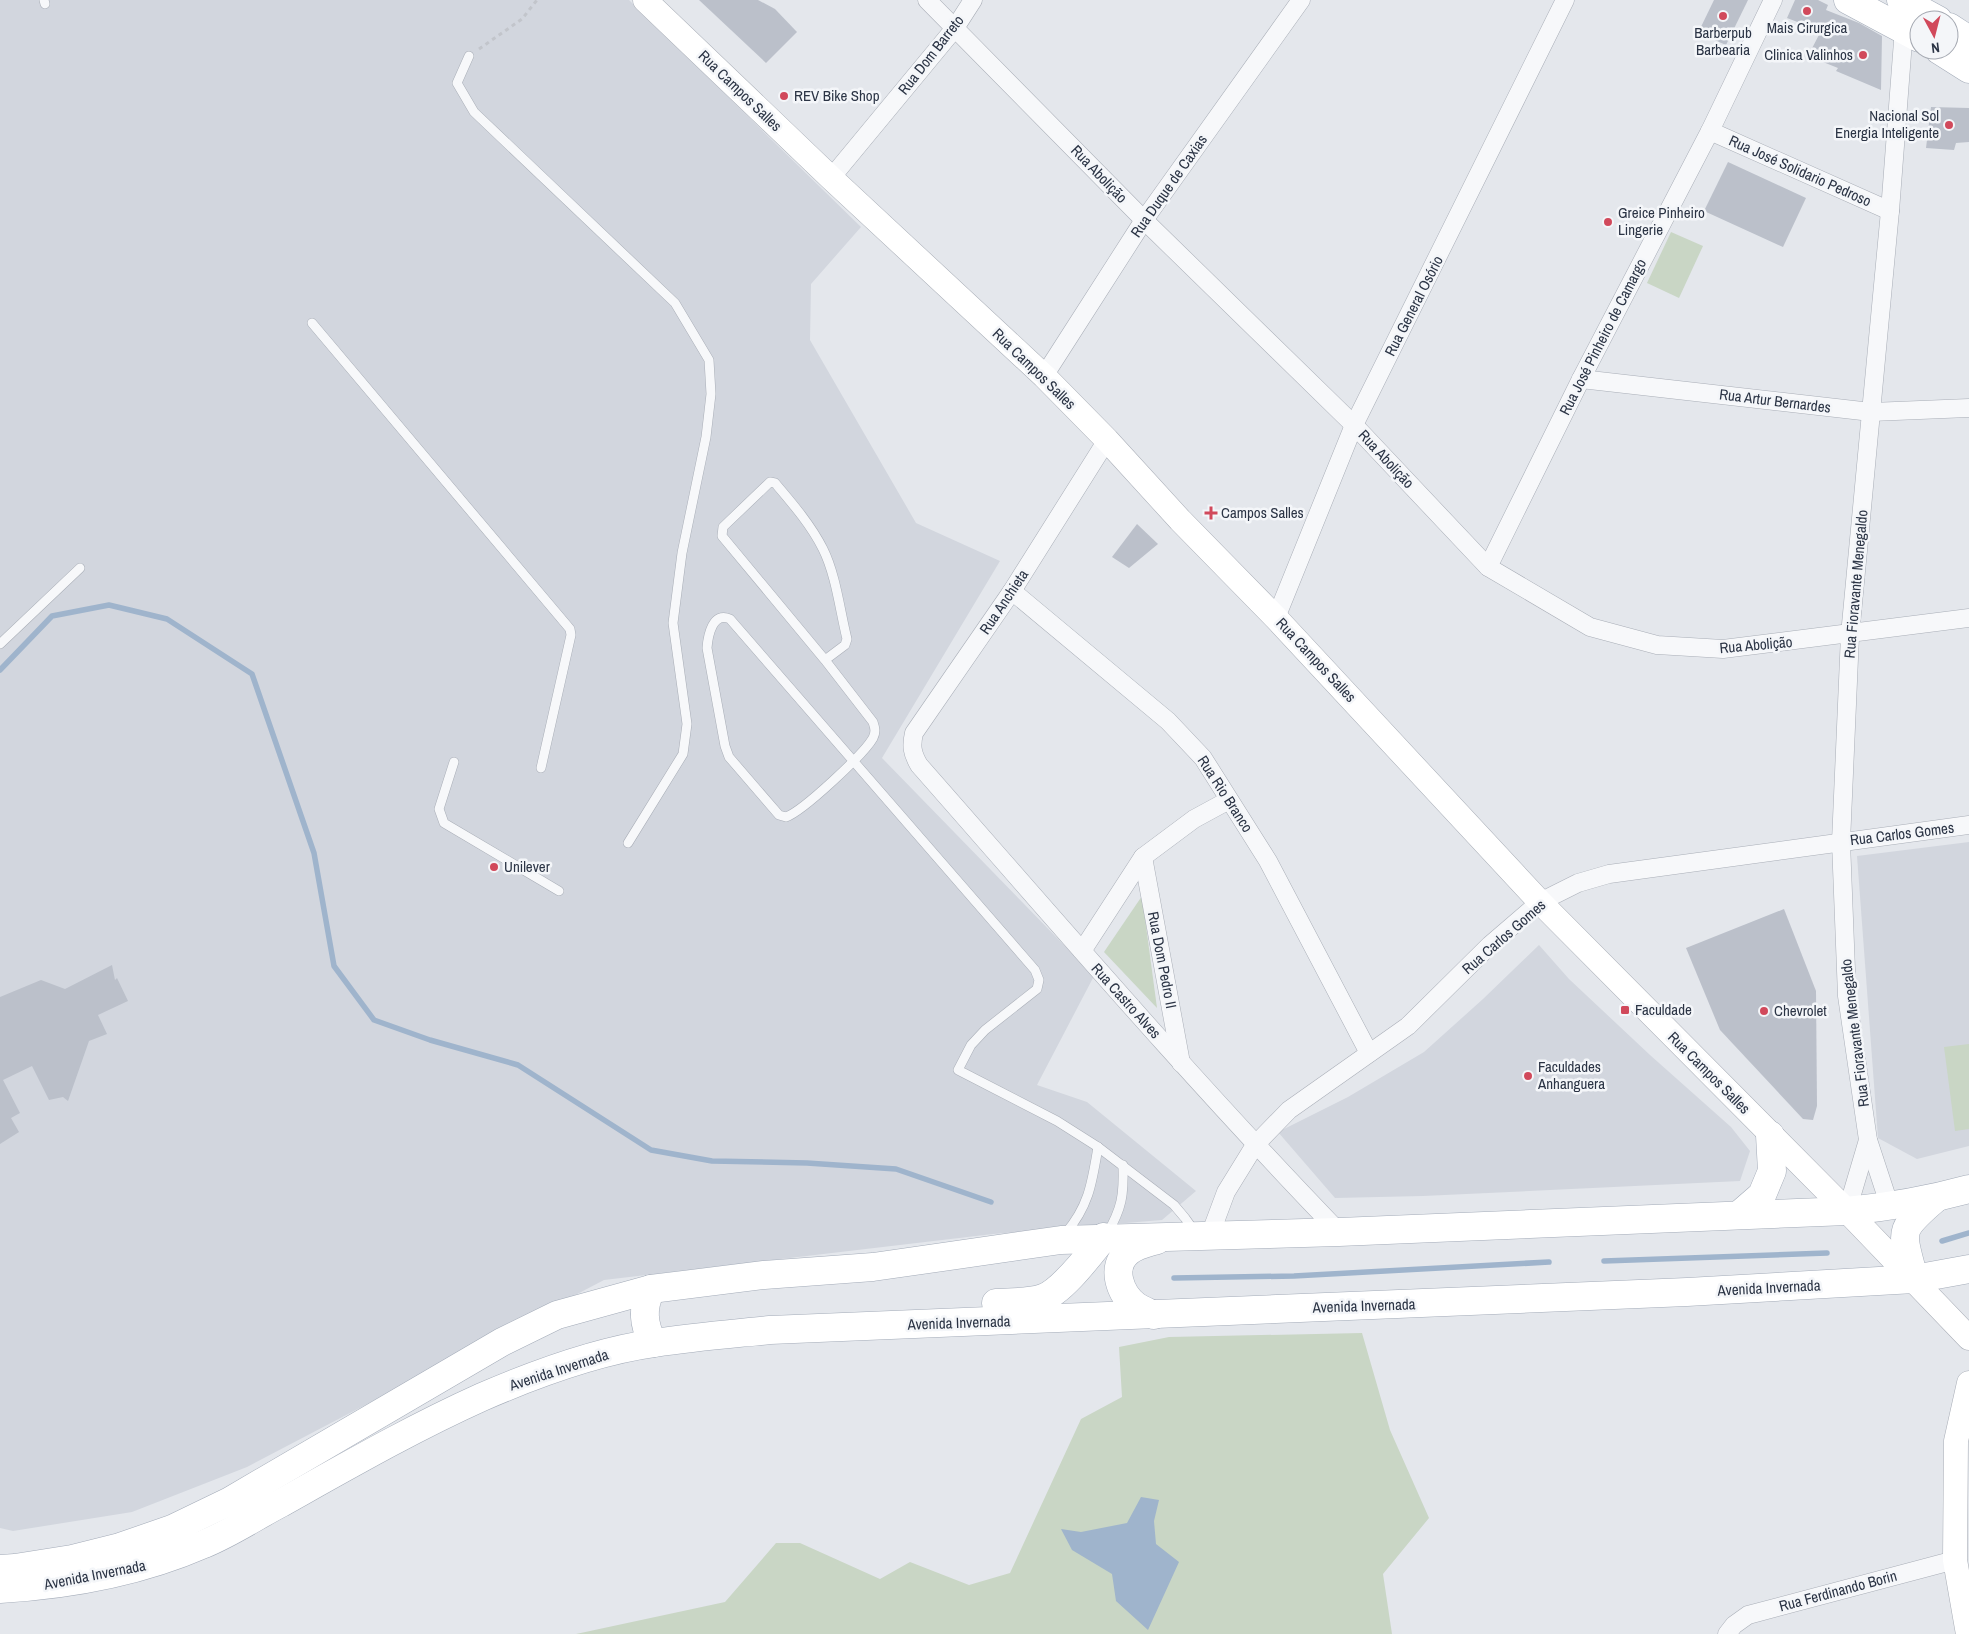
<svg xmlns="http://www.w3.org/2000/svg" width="1969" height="1634" viewBox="0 0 1969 1634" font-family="'Archivo Narrow',sans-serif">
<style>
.built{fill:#d2d6de}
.green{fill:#c9d6c5}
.water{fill:#9fb4cc}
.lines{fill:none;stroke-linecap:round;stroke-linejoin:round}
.stream{stroke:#9fb4cc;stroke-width:5.5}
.building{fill:#bbc0ca}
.service-casing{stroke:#a9aeb7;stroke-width:10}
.minor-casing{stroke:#a9aeb7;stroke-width:19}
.secondary-casing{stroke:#a9aeb7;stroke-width:25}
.primary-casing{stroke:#a3abb8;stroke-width:29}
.path{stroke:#c2c5cb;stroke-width:3;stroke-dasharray:4 4;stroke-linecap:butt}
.service{stroke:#f7f8fa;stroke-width:9}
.minor{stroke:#f7f8fa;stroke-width:18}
.secondary{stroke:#fff;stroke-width:24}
.primary{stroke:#fff;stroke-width:28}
.poi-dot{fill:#d1495b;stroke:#f4f6f9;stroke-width:2}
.labels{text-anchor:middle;stroke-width:5;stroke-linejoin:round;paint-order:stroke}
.poi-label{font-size:15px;fill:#2b3445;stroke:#f4f6f9;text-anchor:start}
.street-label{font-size:15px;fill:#2b3445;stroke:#f4f6f9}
</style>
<rect width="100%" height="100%" fill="#e4e7ec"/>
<!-- built -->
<g class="built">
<path d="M0,0h629l232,227 -50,57 -1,56 106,183 84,38 -118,197 212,218 -57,109 50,17 109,89 -34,29 -169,14 -389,46 -357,187 -115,45 -119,19 -13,-3z"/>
<path d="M1969,842v304l-52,13 -39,-21 -21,-282z"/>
<path d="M1539,945l30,34 81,76 81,72 19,24 -10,30 -317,15 -88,2 -57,-66 70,-35 76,-45 59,-53z"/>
</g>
<!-- green -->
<g class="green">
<path d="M1671,232l32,14 -24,52 -32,-15z"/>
<path d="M1142,896l15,112 -53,-56z"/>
<path d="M1969,1044v85l-14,2 -11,-84z"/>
<path d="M1362,1333l28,97 39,88 -46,56 9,60h-816l149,-32 51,-59h24l80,36 30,-17 59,23 41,-12 71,-154 41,-22 -3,-50 50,-10z"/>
</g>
<!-- water -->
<path class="water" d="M1141,1497l18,3 -5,21 2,23 23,18 -31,68 -32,-29 -4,-27 -40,-24 -11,-21 20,3 46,-9z"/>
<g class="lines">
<!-- stream -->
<g class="stream">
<path d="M0,670l52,-54 57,-11 58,14 85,55 62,179 20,113 40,54 56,20 88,25 133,85 61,11 95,2 89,6 95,33"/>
<path d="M1942,1241l27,-8"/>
<path d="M1604,1261l223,-8"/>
<path d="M1174,1278l120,-2 255,-14"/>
</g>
</g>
<!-- building -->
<g class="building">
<path d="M699,0h59l17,9 22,23 -31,31z"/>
<path d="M1714,0h34l-22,45 -28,-12z"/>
<path d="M1795,0h23l10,5 -2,5 33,13 23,13 -1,54 -45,-19 2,-3 -30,-12 13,-25 -34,-13z"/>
<path d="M1931,107l38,1v34l-13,1 -2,7 -28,-2z"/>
<path d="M1728,162l78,36 -23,49 -79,-36z"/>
<path d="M1137,524l21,20 -29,24 -17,-11z"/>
<path d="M1784,909l32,82 1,115 -4,14 -10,-1 -83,-89 -34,-82z"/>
<path d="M112,965l3,15 2,-2 11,23 -30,14 9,19 -18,7 -21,60 -5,-4 -14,3 -17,-34 -29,14 17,33 -9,5 8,14 -19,12v-147l41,-17 24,9z"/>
</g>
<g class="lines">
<defs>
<g id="service">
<path d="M44,0l1,4"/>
<path d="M469,56l-12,27 17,29 201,191 34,57 2,34 -5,43 -24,116 -9,70 14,101 -4,30 -55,89"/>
<path d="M312,323l258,306 1,6 -30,133"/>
<path d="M0,644l80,-76"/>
<path d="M825,660l20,-15 2,-6c-7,-28 -11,-64 -24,-90 -12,-24 -31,-46 -48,-66l-5,-1 -47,45 -1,9 103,124 48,62c2,6 3,10 0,16 -9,16 -70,73 -87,79l-7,-2 -50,-58 -4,-11 -18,-98c1,-13 6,-37 23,-29l305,351 4,10 -2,9 -52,41 -14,15 -13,25 99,51 41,26 76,58 11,13 10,14"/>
<path d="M454,762l-15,47 5,14 115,68"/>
<path d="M1065,1234c24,-28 27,-51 33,-87"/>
<path d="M1107,1234c15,-26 17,-39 16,-69"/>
</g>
<g id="minor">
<path d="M927,0l217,220 210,205 134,142 102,60 67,18 66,4 246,-31"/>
<path d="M1710,131l180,80"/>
<path d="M831,178l124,-150 18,-28"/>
<path d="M1044,376l100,-156 157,-220"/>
<path d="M1581,379l290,33 98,-4"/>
<path d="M1107,440l-95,151 -98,142c-3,13 -2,20 5,32 138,157 274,316 420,467"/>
<path d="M1488,567l93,-188 129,-248 63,-131"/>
<path d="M1012,591l156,130 35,37 65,103 101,192"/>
<path d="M1276,618l78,-193 211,-425"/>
<path d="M1143,857l38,206"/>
<path d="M1082,951l61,-94 51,-38 35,-19"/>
<path d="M1890,1207l-22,-67 -21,-144 -6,-154 9,-207 40,-424 14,-183"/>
<path d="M1847,1211l21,-71"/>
<path d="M1210,1235l16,-43 29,-47 34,-35 119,-84 82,-81 50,-43 38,-19 31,-9 360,-49"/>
<path d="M1727,1634l7,-9 14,-10 207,-55"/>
</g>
<g id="secondary">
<path d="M645,0l186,178 213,198 63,64 73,80 96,98 264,284 307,309 122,127"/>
<path d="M1968,1634l-13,-74 1,-119 13,-58"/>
</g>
<g id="primary">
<path d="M1848,0l71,38"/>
<path d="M1901,0l37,20"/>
<path d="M1949,27l20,13"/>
<path d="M1939,50l30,19"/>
<path d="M1739,1215l23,-20 10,-24 -2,-36"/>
<path d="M1914,1279c-12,-49 -18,-47 22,-81"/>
<path d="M651,1289c-9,19 -8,35 2,54"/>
<path d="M996,1303c16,-1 32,0 47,-5 20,-7 47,-44 61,-61"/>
<path d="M1154,1315c-6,-3 -12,-5 -18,-9 -16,-12 -26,-39 -8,-54 8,-7 19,-9 29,-12"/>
<path d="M0,1569l15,-1 57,-9 48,-12 52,-18 58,-28 272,-159 55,-27 94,-26 113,-14 109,-8 188,-27 278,-8 508,-21c42,-4 82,-11 122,-22"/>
<path d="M0,1589c70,-4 140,-17 204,-45 27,-11 52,-28 77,-41 66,-37 132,-75 201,-106 53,-23 115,-46 173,-54 38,-6 76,-9 115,-13l917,-38 227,-13 55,-10"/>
</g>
</defs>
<!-- service casing -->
<use href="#service" class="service-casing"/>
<!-- minor casing -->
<use href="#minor" class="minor-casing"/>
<!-- secondary casing -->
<use href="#secondary" class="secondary-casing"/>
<!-- primary casing -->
<use href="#primary" class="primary-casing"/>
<!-- path -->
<path class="path" d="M479,49l43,-30 15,-19"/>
<!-- service -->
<use href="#service" class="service"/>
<!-- minor -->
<use href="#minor" class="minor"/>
<!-- secondary -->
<use href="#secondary" class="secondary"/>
<!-- primary -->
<use href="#primary" class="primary"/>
</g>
<!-- markers -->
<g class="poi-dot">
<circle cx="1807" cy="11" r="5"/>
<circle cx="1723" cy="16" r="5"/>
<circle cx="1863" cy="55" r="5"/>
<circle cx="784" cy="96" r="5"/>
<circle cx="1949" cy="125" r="5"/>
<circle cx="1608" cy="222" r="5"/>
<path d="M1208.5 505.5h5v5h5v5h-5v5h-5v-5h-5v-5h5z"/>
<circle cx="494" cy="867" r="5"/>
<rect x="1620" y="1005" width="10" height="10" rx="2.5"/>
<circle cx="1764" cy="1011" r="5"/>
<circle cx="1528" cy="1076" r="5"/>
</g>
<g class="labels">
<!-- poi labels -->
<g class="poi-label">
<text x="1807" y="33" text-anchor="middle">Mais Cirurgica</text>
<text x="1723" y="38" text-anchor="middle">Barberpub<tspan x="1723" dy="17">Barbearia</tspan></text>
<text x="1853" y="60" text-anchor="end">Clinica Valinhos</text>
<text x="794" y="101">REV Bike Shop</text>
<text x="1939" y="121" text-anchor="end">Nacional Sol<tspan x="1939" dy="17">Energia Inteligente</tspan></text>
<text x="1618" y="218">Greice Pinheiro<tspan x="1618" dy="17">Lingerie</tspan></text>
<text x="1221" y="518">Campos Salles</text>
<text x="504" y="872">Unilever</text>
<text x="1635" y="1015">Faculdade</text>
<text x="1774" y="1016">Chevrolet</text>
<text x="1538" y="1072">Faculdades<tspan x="1538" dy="17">Anhanguera</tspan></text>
</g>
<!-- street labels -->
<g class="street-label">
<text transform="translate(931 55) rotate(-52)" y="5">Rua Dom Barreto</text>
<text transform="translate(740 91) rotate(44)" y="5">Rua Campos Salles</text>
<text transform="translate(1800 171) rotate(24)" y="5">Rua José Solidario Pedroso</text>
<text transform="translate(1099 174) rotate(46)" y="5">Rua Abolição</text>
<text transform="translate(1169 186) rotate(-55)" y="5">Rua Duque de Caxias</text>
<text transform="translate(1414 306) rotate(-63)" y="5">Rua General Osório</text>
<text transform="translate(1603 337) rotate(-63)" y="5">Rua José Pinheiro de Camargo</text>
<text transform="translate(1034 369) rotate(44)" y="5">Rua Campos Salles</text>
<text transform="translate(1775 401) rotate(7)" y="5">Rua Artur Bernardes</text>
<text transform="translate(1386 459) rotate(47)" y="5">Rua Abolição</text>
<text transform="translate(1856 584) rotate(-85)" y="5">Rua Fioravante Menegaldo</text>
<text transform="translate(1004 602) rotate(-56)" y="5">Rua Anchieta</text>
<text transform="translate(1756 645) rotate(-5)" y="5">Rua Abolição</text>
<text transform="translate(1316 660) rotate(47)" y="5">Rua Campos Salles</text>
<text transform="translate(1225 794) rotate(57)" y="5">Rua Rio Branco</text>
<text transform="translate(1902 834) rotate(-7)" y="5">Rua Carlos Gomes</text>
<text transform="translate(1504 937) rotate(-41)" y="5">Rua Carlos Gomes</text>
<text transform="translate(1162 960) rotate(79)" y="5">Rua Dom Pedro II</text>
<text transform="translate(1126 1001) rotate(48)" y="5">Rua Castro Alves</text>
<text transform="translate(1855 1033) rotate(-97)" y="5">Rua Fioravante Menegaldo</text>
<text transform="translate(1709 1073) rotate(45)" y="5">Rua Campos Salles</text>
<text transform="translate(1769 1288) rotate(-3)" y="5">Avenida Invernada</text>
<text transform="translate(1364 1306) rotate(-2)" y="5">Avenida Invernada</text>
<text transform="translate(959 1323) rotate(-2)" y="5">Avenida Invernada</text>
<text transform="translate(559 1370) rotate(-18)" y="5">Avenida Invernada</text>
<text transform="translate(95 1575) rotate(-11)" y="5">Avenida Invernada</text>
<text transform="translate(1838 1591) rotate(-15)" y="5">Rua Ferdinando Borin</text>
</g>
</g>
<!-- north arrow -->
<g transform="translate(1934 35) rotate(173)"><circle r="24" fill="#f4f6f9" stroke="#a4a8b1"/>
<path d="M0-4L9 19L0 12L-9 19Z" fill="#d1495b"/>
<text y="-8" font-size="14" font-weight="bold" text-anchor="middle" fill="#2b3445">N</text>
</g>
</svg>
